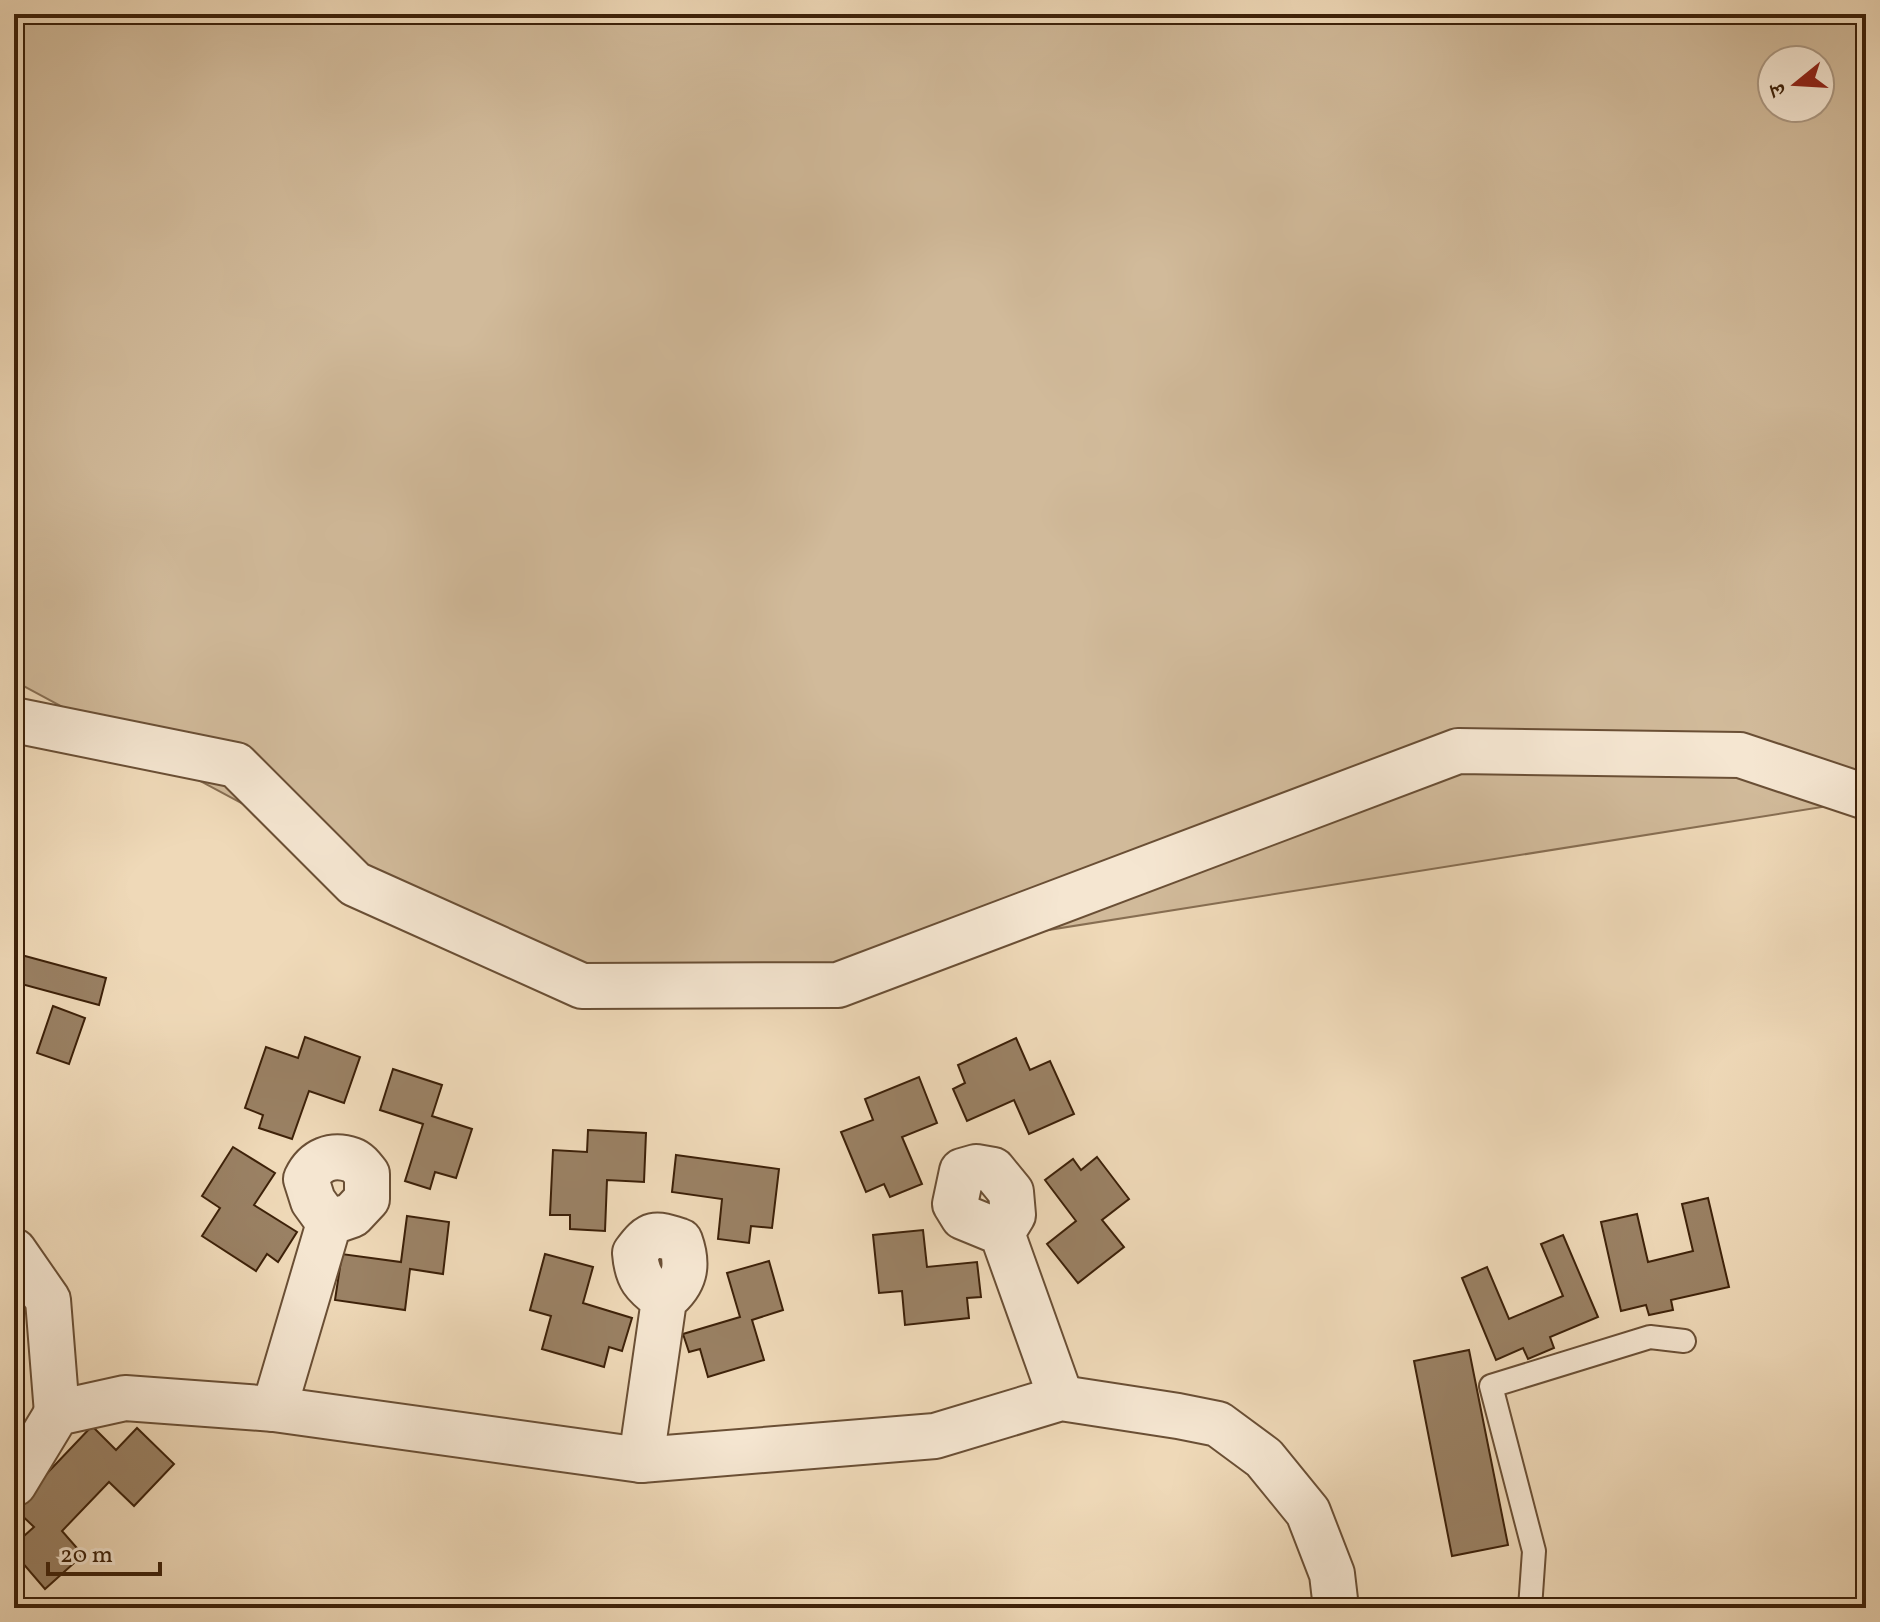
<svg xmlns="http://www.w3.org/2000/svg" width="1880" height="1622" viewBox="0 0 1880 1622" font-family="Vollkorn,'Noto Serif Devanagari',serif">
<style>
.green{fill:#d1ba9a;stroke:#876e52;stroke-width:2;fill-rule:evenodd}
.building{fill:#9a8164;stroke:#3d2109;stroke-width:2}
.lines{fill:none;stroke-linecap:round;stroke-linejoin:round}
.service-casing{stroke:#6a4f35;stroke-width:26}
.minor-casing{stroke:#6a4f35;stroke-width:48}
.service{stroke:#f5e6d1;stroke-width:22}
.minor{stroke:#f5e6d1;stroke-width:44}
</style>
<rect width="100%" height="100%" fill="#efd9b8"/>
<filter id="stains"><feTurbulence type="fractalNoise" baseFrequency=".0025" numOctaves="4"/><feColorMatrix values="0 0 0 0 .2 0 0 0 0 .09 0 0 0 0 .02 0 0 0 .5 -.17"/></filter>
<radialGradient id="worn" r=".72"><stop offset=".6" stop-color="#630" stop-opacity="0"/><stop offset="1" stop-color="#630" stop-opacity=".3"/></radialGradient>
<!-- green -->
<path class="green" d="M14,14h1852v786l-1258,200 -594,-319zM1772,60h48v48h-48z"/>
<!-- building -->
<g class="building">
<path d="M14,953l92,25 -7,27 -85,-23z"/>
<path d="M53,1006l32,12 -16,46 -32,-11z"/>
<path d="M305,1037l55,20 -16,46 -35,-12 -17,48 -33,-11 4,-13 -18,-7 21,-61 32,11z"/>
<path d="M1016,1038l14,32 20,-9 24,53 -45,20 -15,-34 -47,21 -14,-32 12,-6 -7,-18z"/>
<path d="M393,1069l49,16 -10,31 40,13 -16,49 -21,-6 -5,17 -25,-8 18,-57 -43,-14z"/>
<path d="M919,1077l18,46 -35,14 20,47 -32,13 -6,-13 -18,8 -25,-60 32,-12 -8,-21z"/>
<path d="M588,1130l58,3 -2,49 -37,-2 -2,51 -35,-2v-14h-20l3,-65 34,2z"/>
<path d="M233,1147l42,26 -21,32 43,27 -19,30 -11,-8 -11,17 -54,-35 18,-28 -18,-12z"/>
<path d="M676,1155l103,14 -7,59 -21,-2 -2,17 -31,-4 4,-40 -50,-7z"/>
<path d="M1097,1157l32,42 -27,21 22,27 -46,36 -31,-39 29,-23 -31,-41 28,-21 8,11z"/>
<path d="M1708,1198l21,89 -58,13 2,10 -24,5 -3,-10 -25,6 -20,-89 36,-8 11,48 45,-11 -11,-47z"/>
<path d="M407,1216l42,6 -6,52 -33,-5 -5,41 -70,-10 7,-46 59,8z"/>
<path d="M923,1230l4,37 50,-5 4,35 -14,1 2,20 -64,7 -3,-34 -23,2 -6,-58z"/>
<path d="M1563,1235l35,82 -48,20 4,11 -26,11 -5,-11 -27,12 -34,-82 25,-11 22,52 54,-23 -22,-52z"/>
<path d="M545,1254l48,13 -10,36 49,15 -10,33 -13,-4 -5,20 -62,-18 9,-33 -21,-6z"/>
<path d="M769,1261l14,49 -31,10 12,40 -56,17 -8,-28 -11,3 -6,-18 57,-17 -13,-44z"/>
<path d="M1469,1350l39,195 -56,11 -38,-195z"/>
<path d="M92,1426l24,24 21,-22 37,36 -40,42 -25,-24 -47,49 21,24 -38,34 -31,-36v-8l20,-18 -20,-19z"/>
</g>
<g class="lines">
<defs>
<path id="service" d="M1530,1608l4,-57 -43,-165 159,-49 34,4"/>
<g id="minor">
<path d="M14,720l222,45 119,119 227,102 256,-1 620,-234 282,4 126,42"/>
<path d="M1002,1233l11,-18 -2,-23 -18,-22 -17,-3 -14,4 -7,33 8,13 39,16 59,165"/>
<path d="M14,1251l34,49 9,113"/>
<path d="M274,1409l55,-186 23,-8 15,-16v-25c-4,-5 -9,-12 -15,-14 -20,-7 -37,0 -46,19l7,22 16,22"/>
<path d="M641,1460l23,-160c-20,-15 -27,-22 -29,-47 16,-22 20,-20 45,-12 9,25 5,42 -16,59"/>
<path d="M14,1484l43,-71 68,-15 149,11 367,51 294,-24 126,-38 117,18 40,8 46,34 44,54 24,62 4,34"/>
</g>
</defs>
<!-- service casing -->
<use href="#service" class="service-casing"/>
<!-- minor casing -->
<use href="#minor" class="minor-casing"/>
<!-- service -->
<use href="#service" class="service"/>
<!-- minor -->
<use href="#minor" class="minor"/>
</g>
<!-- margin -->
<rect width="1880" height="1622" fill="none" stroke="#efd9b8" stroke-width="48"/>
<rect x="16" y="16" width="1848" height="1590" fill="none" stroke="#3d2109" stroke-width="4"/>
<rect x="24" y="24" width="1832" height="1574" fill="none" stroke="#3d2109" stroke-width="2"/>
<!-- north arrow -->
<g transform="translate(1796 84) rotate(252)"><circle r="38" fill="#f5e6d1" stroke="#ab9781" stroke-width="2"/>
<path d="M0-6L14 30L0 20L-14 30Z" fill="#8f2418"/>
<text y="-12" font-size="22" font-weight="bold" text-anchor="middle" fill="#3d2109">उ</text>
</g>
<!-- scale -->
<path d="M48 1562v12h112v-12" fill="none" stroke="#3d2109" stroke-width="4"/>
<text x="60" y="1562" font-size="24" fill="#3d2109" stroke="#f5e6d1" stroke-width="6" paint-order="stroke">20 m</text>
<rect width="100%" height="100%" filter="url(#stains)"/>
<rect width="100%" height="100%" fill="url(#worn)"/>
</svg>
